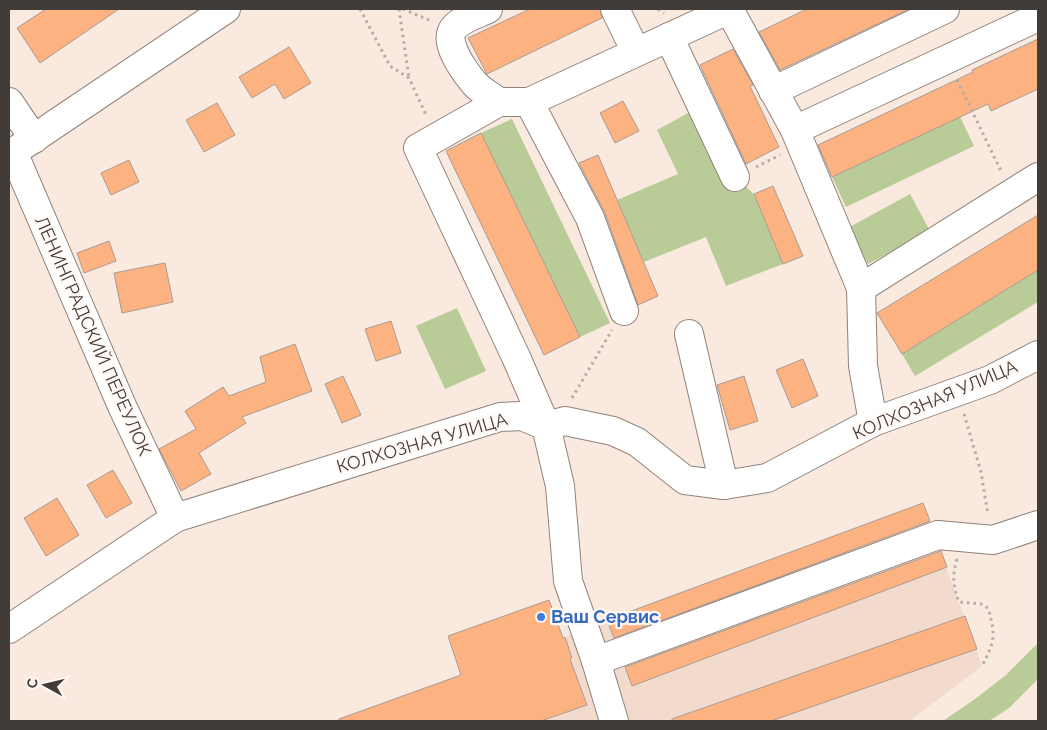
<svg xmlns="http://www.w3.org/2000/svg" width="1047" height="730" viewBox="0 0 1047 730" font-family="Raleway,sans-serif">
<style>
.built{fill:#f2dbcd}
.green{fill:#b9cb97}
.building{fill:#fcb281;stroke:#aa9b92}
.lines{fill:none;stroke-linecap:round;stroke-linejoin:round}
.minor-casing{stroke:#91837a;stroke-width:30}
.path{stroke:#b7aba3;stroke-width:3;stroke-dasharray:2.5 4;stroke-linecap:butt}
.minor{stroke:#fff;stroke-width:28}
.shop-dot{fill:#3f7fe0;stroke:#fff8f4;stroke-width:2}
.labels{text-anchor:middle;stroke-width:4.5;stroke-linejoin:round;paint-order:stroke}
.street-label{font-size:18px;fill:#423c38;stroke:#fff8f4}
.shop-label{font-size:18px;font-weight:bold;fill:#366cbe;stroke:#fff8f4;text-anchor:start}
</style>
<rect width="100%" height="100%" fill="#f9e9df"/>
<!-- built -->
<path class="built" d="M923,503l59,163 -73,55h-576l232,-84z"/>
<!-- green -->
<g class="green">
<path d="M701,106l34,71 19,17 29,70 -57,22 -20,-49 -62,25 -27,-62 61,-26 -21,-44z"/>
<path d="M960,117l14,29 -128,61 -14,-30z"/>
<path d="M512,119l98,204 -30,14 -99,-204z"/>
<path d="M910,194l20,37 -62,33 -20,-36z"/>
<path d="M1038,270v32l-123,74 -13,-22z"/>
<path d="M457,308l29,63 -41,18 -29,-63z"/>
<path d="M1038,643v36l-29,29 -20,13h-46l32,-22 31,-24z"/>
</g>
<!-- building -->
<g class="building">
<path d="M46,9h73l-79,54 -23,-35z"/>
<path d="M530,9h70l2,9 -115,56 -19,-36z"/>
<path d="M807,9h102l-129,61 -21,-38z"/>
<path d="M1038,39v50l-47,22 -3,-7 -156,73 -14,-32 155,-73 -1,-2z"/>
<path d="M289,47l22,36 -27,16 -9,-15 -23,14 -13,-21z"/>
<path d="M733,49l20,36 -3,1 29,61 -33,17 -46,-99z"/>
<path d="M623,101l16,30 -24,12 -15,-30z"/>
<path d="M217,103l18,32 -31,17 -18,-32z"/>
<path d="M481,133l99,204 -36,18 -98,-204z"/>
<path d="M598,155l60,141 -20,9 -33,-92 -26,-50z"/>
<path d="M129,160l10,22 -28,13 -10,-22z"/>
<path d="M773,186l30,70 -20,8 -29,-70z"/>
<path d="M1038,215v55l-136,84 -25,-41z"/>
<path d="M109,241l7,20 -32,12 -7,-20z"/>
<path d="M165,263l8,39 -51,11 -8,-40z"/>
<path d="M391,321l10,32 -25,8 -11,-32z"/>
<path d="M295,344l17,47 -70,26 4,6 -47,30 12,21 -30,17 -22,-42 37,-20 -11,-18 38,-24 6,9 37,-14 -6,-25z"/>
<path d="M803,359l15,37 -26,12 -16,-38z"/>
<path d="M343,376l18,39 -19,8 -17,-39z"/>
<path d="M744,376l14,45 -28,9 -13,-45z"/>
<path d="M113,470l19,33 -26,15 -19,-33z"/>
<path d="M57,498l22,37 -33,21 -22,-38z"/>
<path d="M923,503l7,18 -316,117 -7,-18z"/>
<path d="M941,551l6,16 -315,119 -7,-19z"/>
<path d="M549,600l14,38 2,-1 7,21 -2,1 17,46 -46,16h-202v-2l122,-44 -13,-39z"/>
<path d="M965,616l12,33 -206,72h-99v-2z"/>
</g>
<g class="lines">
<defs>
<g id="minor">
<path d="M488,9c-10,5 -31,11 -36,22 -7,14 13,41 22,52 7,8 17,13 25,19"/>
<path d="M615,9l21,43"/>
<path d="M729,9l66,121 66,158 177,-111"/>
<path d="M669,37l66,140"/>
<path d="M773,91l172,-82"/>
<path d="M9,102l25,37"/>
<path d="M529,102l61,116 34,93"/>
<path d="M795,130l243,-113"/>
<path d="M13,152l109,254 53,112"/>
<path d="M9,155l217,-146"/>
<path d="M861,288l2,78 10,56"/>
<path d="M689,334l35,151"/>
<path d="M9,629l166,-111 325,-101 22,-1 24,10 19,-5 48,10 24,11 48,38 39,5 43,-7 106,-56 117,-42 48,-25"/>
<path d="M596,661l342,-126 55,5 45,-15"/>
<path d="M614,721l-18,-60 -28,-80 -8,-95 -14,-60 -30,-69 -98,-209 81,-46h30l201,-93"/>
</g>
</defs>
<!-- minor casing -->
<use href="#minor" class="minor-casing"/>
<!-- path -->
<g class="path">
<path d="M360,9l30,57 19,12 18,39"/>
<path d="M399,9l10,69"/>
<path d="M403,9l28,12"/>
<path d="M658,9l6,4"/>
<path d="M957,80l44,91"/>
<path d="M756,167l24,-12"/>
<path d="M572,398l40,-68"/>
<path d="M964,414l17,58 7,43"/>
<path d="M957,559c-5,16 -4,27 2,43l22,2 7,4c8,27 7,33 -6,58"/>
</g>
<!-- minor -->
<use href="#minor" class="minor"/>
</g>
<!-- markers -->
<circle class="shop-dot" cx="541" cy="617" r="5"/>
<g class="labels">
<!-- street labels -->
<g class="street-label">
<text transform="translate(93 336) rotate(66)" y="6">ЛЕНИНГРАДСКИЙ ПЕРЕУЛОК</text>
<text transform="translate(935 400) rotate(-23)" y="6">КОЛХОЗНАЯ УЛИЦА</text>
<text transform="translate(422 443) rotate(-16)" y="6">КОЛХОЗНАЯ УЛИЦА</text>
</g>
<!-- shop labels -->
<g class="shop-label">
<text x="551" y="623">Ваш Сервис</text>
</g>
</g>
<!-- border -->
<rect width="1047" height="730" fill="none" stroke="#423c38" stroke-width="20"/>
<!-- north arrow -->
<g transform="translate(45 685) rotate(278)" stroke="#fff8f4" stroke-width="4" paint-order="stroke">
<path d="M0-4L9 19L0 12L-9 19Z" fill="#423c38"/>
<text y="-8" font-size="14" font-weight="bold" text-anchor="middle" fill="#423c38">С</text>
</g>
</svg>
